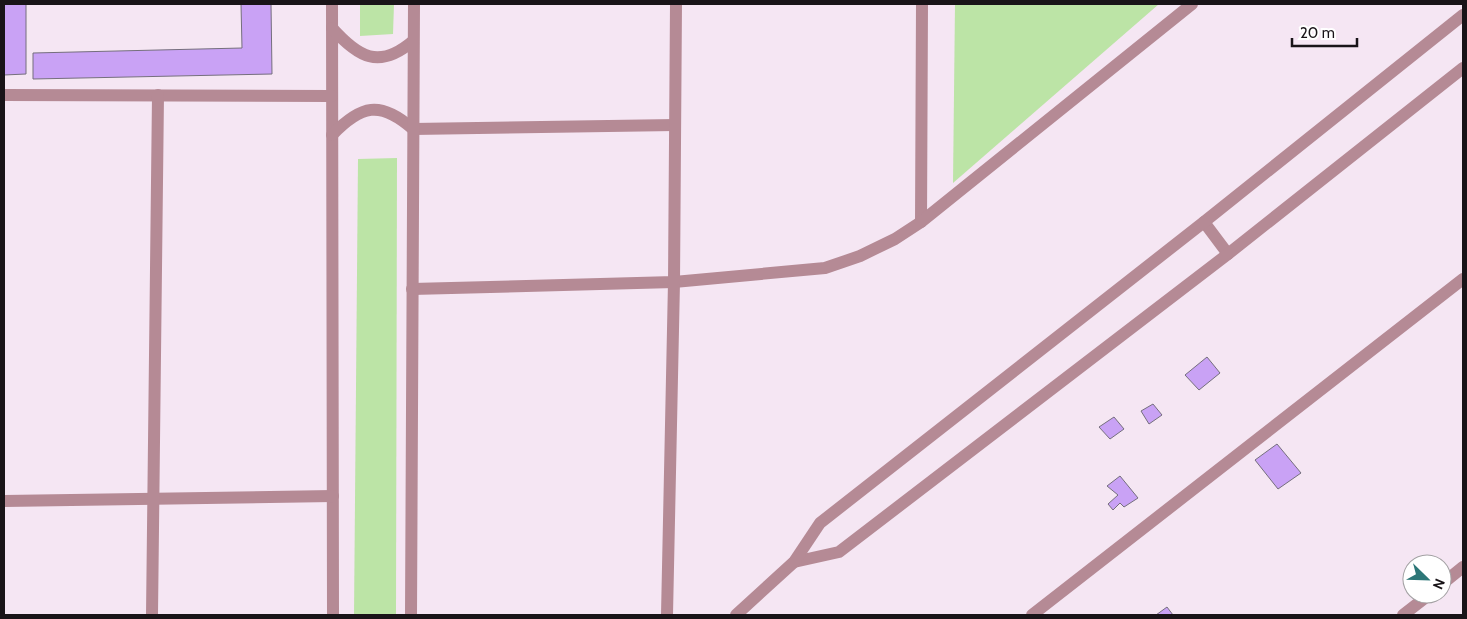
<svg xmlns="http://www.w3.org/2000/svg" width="1467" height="619" viewBox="0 0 1467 619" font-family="Cabin,sans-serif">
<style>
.green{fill:#bce4a6}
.building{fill:#c9a2f5;stroke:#756f7d}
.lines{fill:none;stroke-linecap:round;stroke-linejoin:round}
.street{stroke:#b58a95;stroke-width:12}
</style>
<rect width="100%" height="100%" fill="#f5e6f3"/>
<!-- green -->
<g class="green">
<path d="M360,4h34l-1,30 -33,2z"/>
<path d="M955,4h204l-206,179z"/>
<path d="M397,158l-1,457h-42l4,-456z"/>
</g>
<!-- building -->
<g class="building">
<path d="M4,4h22v70l-22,1z"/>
<path d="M241,4h30l1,70 -239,5v-26l209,-5z"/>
<path d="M1207,357l13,16 -21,17 -14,-15z"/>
<path d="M1153,404l9,11 -13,9 -8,-13z"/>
<path d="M1114,417l10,12 -14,10 -11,-12z"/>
<path d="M1277,444l24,29 -23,16 -23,-29z"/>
<path d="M1120,476l18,22 -14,9 -4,-4 -7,7 -5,-6 10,-9 -11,-9z"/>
<path d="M1167,607l6,8h-17z"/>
</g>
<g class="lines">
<!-- street -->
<g class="street">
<path d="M332,4l1,611"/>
<path d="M332,28c26,29 47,42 81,13"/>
<path d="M4,95l328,1"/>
<path d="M332,135c29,-30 48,-35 81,-6l262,-4"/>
<path d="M921,222l1,-218"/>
<path d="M1204,222l24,32"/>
<path d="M412,289l262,-7 151,-14 35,-12 35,-17 26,-17 271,-218"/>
<path d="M4,501l329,-5"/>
<path d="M794,562l45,-10 389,-298 235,-186"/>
<path d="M1442,584l21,-17"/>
<path d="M152,615l6,-520"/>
<path d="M411,615l3,-611"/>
<path d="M667,615l7,-333 2,-278"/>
<path d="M736,615l58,-53 26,-39 384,-301 259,-207"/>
<path d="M1032,615l431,-336"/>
<path d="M1403,615l27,-21"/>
</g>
</g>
<!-- border -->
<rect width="1467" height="619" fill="none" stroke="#191418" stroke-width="10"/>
<!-- north arrow -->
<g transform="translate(1427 579) rotate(113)"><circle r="24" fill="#ffffff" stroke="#a3a1a3"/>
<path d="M0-4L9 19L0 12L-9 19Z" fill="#2c7677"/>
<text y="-8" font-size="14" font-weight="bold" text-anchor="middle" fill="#191418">N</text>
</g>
<!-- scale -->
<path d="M1292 38v8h65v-8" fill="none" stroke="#191418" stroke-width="2.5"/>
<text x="1300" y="38" font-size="15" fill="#191418" stroke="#ffffff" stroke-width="4" paint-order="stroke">20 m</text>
</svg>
